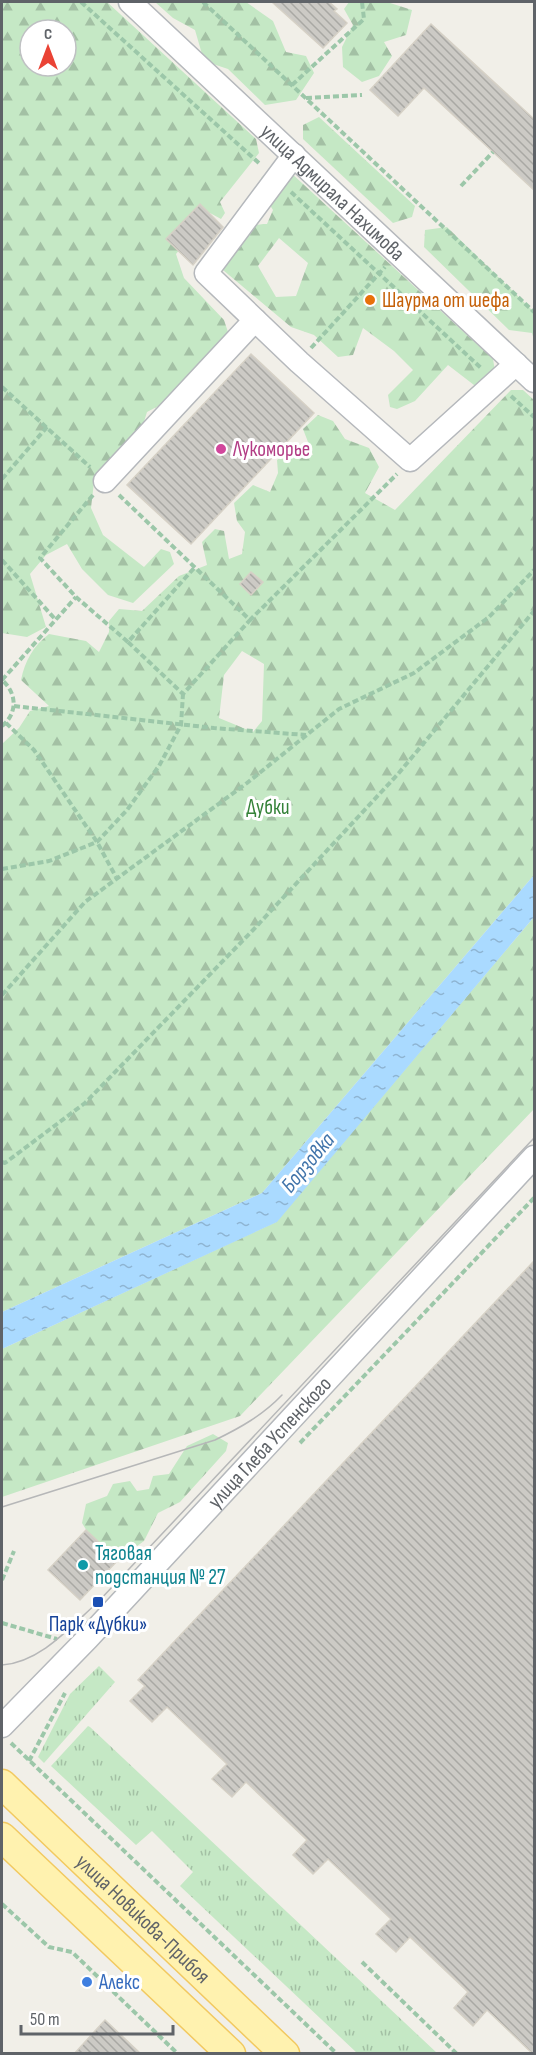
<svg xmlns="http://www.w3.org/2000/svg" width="536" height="2055" viewBox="0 0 536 2055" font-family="'Sofia Sans Condensed',sans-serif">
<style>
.grass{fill:url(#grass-tufts)}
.forest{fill:url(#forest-firs);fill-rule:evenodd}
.water{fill:url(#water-ripples)}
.building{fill:url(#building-back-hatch);stroke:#d6d1c6;stroke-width:1.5}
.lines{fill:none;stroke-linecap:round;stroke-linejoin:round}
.minor-casing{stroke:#b5b8bc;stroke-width:25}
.major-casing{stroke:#f2c960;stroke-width:31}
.path{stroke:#9cc7a9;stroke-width:4;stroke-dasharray:6 3;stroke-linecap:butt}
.minor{stroke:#fff;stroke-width:22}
.major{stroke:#fff2af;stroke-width:28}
.tram{stroke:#b6b7b8;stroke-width:1.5}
.food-dot{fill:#e8710a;stroke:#fff;stroke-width:2}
.hotel-dot{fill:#d1479c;stroke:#fff;stroke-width:2}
.culture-dot{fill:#0f9aa8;stroke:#fff;stroke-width:2}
.transit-dot{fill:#1a4fb4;stroke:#fff;stroke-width:2}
.shop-dot{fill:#3f7fe0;stroke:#fff;stroke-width:2}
.labels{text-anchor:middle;stroke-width:6;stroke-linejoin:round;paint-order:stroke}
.street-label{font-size:21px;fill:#5f6368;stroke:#fff}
.food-label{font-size:21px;fill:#c56008;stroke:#fff;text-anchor:start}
.hotel-label{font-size:21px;fill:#b23c85;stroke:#fff;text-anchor:start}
.park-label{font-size:21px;fill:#348238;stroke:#fff}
.culture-label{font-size:21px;fill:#0d838f;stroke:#fff;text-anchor:start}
.transit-label{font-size:21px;fill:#164399;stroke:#fff}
.shop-label{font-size:21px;fill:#366cbe;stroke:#fff;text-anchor:start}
.water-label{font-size:22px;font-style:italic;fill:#4174aa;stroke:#fff}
</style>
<defs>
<pattern id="grass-tufts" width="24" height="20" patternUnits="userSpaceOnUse" patternTransform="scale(1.5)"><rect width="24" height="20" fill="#c5e8c5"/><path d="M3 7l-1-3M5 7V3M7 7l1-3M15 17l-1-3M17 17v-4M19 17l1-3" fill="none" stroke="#a3c0a4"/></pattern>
<pattern id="forest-firs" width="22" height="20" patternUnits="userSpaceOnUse" patternTransform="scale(1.5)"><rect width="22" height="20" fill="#c5e8c5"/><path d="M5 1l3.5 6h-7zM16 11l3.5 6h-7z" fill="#a3c0a4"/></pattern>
<pattern id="water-ripples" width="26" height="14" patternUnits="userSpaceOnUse" patternTransform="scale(1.5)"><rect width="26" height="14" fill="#aadaff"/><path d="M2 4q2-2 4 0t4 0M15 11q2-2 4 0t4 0" fill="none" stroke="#8eb4d2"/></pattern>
<pattern id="building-back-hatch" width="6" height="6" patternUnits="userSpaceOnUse" patternTransform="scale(1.5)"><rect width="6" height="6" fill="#cccac5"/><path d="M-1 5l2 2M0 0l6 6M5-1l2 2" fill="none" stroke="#a9a8a4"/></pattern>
</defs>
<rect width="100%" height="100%" fill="#f1efe8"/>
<!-- grass -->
<g class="grass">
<path d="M99,1666l16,16 -71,81 -6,-6 32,-63z"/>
<path d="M88,1726l2,1 347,326h-80l-177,-167 13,-14 -41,-41 -16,14 -85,-79z"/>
</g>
<!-- forest -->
<g class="forest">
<path d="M2,2h105l149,137 3,14 -39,49 5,11 -4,6 -11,-6 -34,41 8,24 40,42 6,18 -64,64 -19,10 -8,26 -45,44 -3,26 12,27 41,32 17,-18 9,3 4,12 -41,39 -25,-8 -26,-26 -15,-25 -21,11 -16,19 16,53 -19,10 -25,-4zM30,30h36v36h-36z"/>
<path d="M155,2h91l27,19 13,31 20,4 8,17 -18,27 -31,5 -37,-36 -24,-8 -9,-31 -22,-12z"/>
<path d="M349,2h38l25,8 -6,25 -22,7 8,14 -13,20 -17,6 -19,-15 -1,-20 11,-22 -9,-16z"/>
<path d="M319,117l96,89 -3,11 -19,6 -90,-84v-14z"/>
<path d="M274,167l16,5 203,187 2,12 -8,12 -13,2 -26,-20 -33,36 -18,8 -7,-2 -2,-12 25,-25 -19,-19 -31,-23 -10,27 -15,2 -24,-22 -23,-8 -68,-57c11,-25 12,-46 44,-46l6,-14 -12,-19v-13zM279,238l29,25 -12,33 -20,1 -18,-31z"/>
<path d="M447,227l87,85v28l-2,-7 -23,-3 -85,-83 1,-17z"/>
<path d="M511,390h12l11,10v475l-272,318 -260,119v-568l17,-16 11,-17 19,-5 -28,-26c4,-19 12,-34 28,-46l37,7 13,11 10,-20v-11l10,-12 23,2 37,-35 28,-11 -5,-23 13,-13 9,2 5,28 13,-5 3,-22 -8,-11 -3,-18 19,-18 17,7 8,-19 -1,-13 13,-10 23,5 -10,-26 15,-14 15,6 12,18 24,9 10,19 -14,26 30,17zM242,651l22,13 -2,57 -9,11 -34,-14 5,-43z"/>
<path d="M534,917v192l-294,307 -238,81v-148l274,-127z"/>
<path d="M213,1434l15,9 -2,8 -46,51 -22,11 -14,28 -23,17 -22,-7 -17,-28 4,-19 21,-8 6,-12 17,-3 7,10 12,-2 4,-13 16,-2 18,-28z"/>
</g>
<!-- water -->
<path class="water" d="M534,875v42l-257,305 -275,127v-37l260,-119z"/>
<!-- building -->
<g class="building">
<path d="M272,2h57l8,7 -3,2 13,12 -24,25z"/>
<path d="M431,24l103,95v71l-110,-102 -26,28 -28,-26z"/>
<path d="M200,204l23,23 -30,38 -27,-26z"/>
<path d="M251,354l63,59 -123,131 -64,-59z"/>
<path d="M251,572l12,10 -12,13 -11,-11z"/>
<path d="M534,1261v793h-1l-46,-44 -14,16 -19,-18 14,-16 -58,-55 -14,15 -20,-18 15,-15 -63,-60 -15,15 -20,-19 14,-15 -61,-58 -14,15 -20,-18 15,-15 -60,-57 -15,15 -22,-21 15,-15 -7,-6z"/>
<path d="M86,1530l32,30 -38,40 -32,-30z"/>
<path d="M105,2020l36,34h-67z"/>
</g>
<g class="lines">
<defs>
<g id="minor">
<path id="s1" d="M130,2l404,379"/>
<path d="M294,155l-88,118 93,89 111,98 106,-96"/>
<path d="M105,481l150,-161"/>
<path id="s2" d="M2,1726l86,-88 446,-481"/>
</g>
<g id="major">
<path id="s3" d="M2,1784l283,270"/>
<path d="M2,1837l229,217"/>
</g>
</defs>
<!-- minor casing -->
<use href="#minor" class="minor-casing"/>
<!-- major casing -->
<use href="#major" class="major-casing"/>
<!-- path -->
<g class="path">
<path d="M81,2l180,163"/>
<path d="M203,2l331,310"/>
<path d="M292,85l72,-66 -2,-17"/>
<path d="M306,98l56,-3"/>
<path d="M461,186l32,-34"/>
<path d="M291,192l190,176"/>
<path d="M311,348l74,-81"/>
<path d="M2,387l88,80"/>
<path d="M511,396l23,21"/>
<path d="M2,479l45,-52"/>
<path d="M93,495l-53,63 36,39 52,45 67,-75"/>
<path d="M119,495l131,125 147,-146"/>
<path d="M2,560l53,59"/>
<path d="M128,642l55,52 67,-74"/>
<path d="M2,680l74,-83"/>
<path d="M14,706l200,22 92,7"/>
<path d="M6,723l28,27 63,92 19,35"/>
<path d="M2,726c16,-13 15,-33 0,-46"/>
<path d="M2,869l47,-8 48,-19 30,-32 32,-44 22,-41 2,-31"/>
<path d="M2,995l83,-93 162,-119 92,-74 75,-36 75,-56 45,-47"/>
<path d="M2,1162l3,1 80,-60 169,-174 144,-155 136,-163"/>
<path d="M300,1443l234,-245"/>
<path d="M2,1580l12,-29"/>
<path d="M2,1623l55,16"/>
<path d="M11,1743l326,311"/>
<path d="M29,1761l36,-68"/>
<path d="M2,1904l47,43 23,5 106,102"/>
<path d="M362,1962l95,92"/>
</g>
<!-- minor -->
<use href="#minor" class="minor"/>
<!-- major -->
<use href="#major" class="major"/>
<!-- tram -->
<g class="tram">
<path d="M2,1507l213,-67c25,-12 48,-25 67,-45"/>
<path d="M2,1665c39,-3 68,-38 96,-63l436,-464"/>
</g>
</g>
<!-- markers -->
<circle class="food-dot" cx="370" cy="300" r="6"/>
<circle class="hotel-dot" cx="221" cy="449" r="6"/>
<circle class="culture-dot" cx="83" cy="1565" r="6"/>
<rect class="transit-dot" x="92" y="1596" width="12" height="12" rx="3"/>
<circle class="shop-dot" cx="87" cy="1982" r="6"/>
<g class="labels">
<!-- street labels -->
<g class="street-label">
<text dy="7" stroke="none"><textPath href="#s1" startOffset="278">улица Адмирала Нахимова</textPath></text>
<text dy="7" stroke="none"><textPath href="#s2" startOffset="390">улица Глеба Успенского</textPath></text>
<text dy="7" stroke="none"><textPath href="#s3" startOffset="195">улица Новикова-Прибоя</textPath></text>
</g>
<!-- food labels -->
<g class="food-label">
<text x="382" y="307">Шаурма от шефа</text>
</g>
<!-- hotel labels -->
<g class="hotel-label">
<text x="233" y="456">Лукоморье</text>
</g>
<!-- park labels -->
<g class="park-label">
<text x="268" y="814">Дубки</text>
</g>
<!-- culture labels -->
<g class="culture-label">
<text x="95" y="1560">Тяговая<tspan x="95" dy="24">подстанция № 27</tspan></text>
</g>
<!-- transit labels -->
<g class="transit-label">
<text x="98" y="1631">Парк «Дубки»</text>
</g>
<!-- shop labels -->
<g class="shop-label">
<text x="99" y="1989">Алекс</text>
</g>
<!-- water labels -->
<g class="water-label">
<text transform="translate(307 1162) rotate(-50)" y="8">Борзовка</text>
</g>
</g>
<!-- border -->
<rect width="536" height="2055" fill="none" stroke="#5f6368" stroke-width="6"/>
<!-- north arrow -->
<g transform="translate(48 48)"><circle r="28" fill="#ffffff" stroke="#bfc1c3" stroke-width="1.5"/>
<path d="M0-4.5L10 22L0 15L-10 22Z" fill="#ea4335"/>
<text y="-9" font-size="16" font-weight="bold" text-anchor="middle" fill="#5f6368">С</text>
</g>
<!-- scale -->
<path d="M21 2025v9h152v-9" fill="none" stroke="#5f6368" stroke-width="3"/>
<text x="30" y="2025" font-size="18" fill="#5f6368" stroke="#ffffff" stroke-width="4.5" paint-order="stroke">50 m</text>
</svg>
